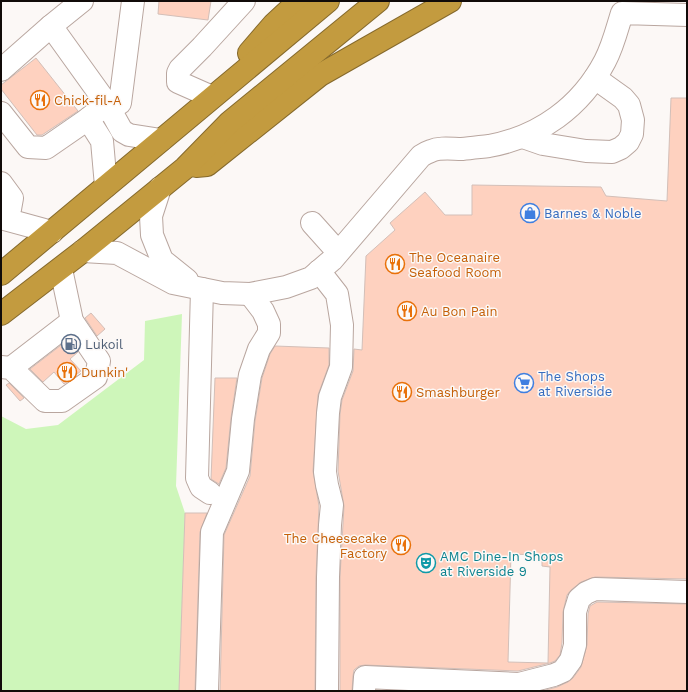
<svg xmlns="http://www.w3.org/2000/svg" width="688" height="692" viewBox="0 0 688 692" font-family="'Work Sans',sans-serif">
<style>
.green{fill:#cef6ba}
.building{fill:#fed1bf;stroke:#d3bfb8;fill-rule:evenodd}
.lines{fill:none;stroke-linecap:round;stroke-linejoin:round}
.minor-casing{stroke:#b9a69f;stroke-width:24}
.highway-casing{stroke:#85692c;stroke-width:24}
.minor{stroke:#fff;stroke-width:22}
.highway{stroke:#c39b3f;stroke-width:22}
.labels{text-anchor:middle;stroke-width:3;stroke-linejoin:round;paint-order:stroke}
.food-label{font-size:13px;fill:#c56008;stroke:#fcf8f6;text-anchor:start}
.shop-label{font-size:13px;fill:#366cbe;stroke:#fcf8f6;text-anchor:start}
.service-label{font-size:13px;fill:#4e5e75;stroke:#fcf8f6;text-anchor:start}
.culture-label{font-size:13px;fill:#0d838f;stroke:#fcf8f6;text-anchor:start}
</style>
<rect width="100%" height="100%" fill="#fcf8f6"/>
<!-- green -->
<path class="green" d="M182,314l-6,172 9,27 -6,178h-178v-275l25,13 32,-4 86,-65 1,-39z"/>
<!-- building -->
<g class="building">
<path d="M159,1h52l-3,19 -50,-6z"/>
<path d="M36,58l42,53 -36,24h-5l-36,-46v-4z"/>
<path d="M671,98h16v481l-92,-2 -14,5 -10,8 -4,5 -4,17 -1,31 -2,12 -5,6 -5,2 -32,8 -153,-6 -6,1 -5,4 -1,6 -1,15h-12v-114l4,-71 -6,-35 2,-57 2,-14 11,-29 1,-22 8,1 4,-94 29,-26 -5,-7 35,-31 20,23h27v-30l129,2 5,9 61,5zM511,554l31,1v11l8,1 -2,96 -40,-1z"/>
<path d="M91,313l14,16 -8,7 -12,-18z"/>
<path d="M69,339l9,13 -8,7 11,12 -17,13 -10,-12 -11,10 -13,-13z"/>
<path d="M275,346l54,2v17l-11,30 -5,76 6,35 -3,71 -1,114h-95l4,-156 26,-59 5,-55 7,-43 8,-24z"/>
<path d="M215,378h22l-6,40 -5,50 -7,16 -8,-5z"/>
<path d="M9,383l15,15 -4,3 -14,-16z"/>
<path d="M185,513h22l-7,19 -5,159h-16z"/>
<path d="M597,602l90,2v87h-145l15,-4 11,-5 5,-4 8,-11 6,-22 1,-31 2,-8z"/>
</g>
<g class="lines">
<defs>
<g id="minor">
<path d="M82,1l-31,25 56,78 13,-1 13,-102"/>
<path d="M1,70l50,-44"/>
<path d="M212,97l-34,-15v-9l2,-4 22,-22 42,-46"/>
<path d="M1,113l27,34 18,1 42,-29 19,-15 15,27 7,4 32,5"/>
<path d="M88,119l14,22 4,45"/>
<path d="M523,137l20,7 43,7 26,1 9,-4 7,-6 4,-8 1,-14 -4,-15 -6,-7 -28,-20"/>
<path d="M1,183l11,15 -2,11 -9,7"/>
<path d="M160,188l-9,28 1,19 10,25 25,20"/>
<path d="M1,218l51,14"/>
<path d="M312,223l26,29"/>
<path d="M83,251l34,2 56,30 49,10 28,1 36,-7 25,-9 21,-18 89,-104c3,-2 7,-4 10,-5 9,-4 21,-2 31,-2 8,-1 18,-2 27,-3 50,-9 92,-39 116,-85 8,-15 12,-32 17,-48l65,2"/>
<path d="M319,271l18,23 5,31 -1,42 -11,30 -2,16 -3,59 2,13 5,20 -2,20 -2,52 -1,114"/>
<path d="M202,289l-5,189 4,9 9,6"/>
<path d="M1,367l10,1 34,33h17l34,-24 3,-16 -27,-40 -11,-52"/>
<path d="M11,368l61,-47"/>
<path d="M207,691l5,-159 26,-61 5,-52 7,-44 9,-26 10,-16v-9l-6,-13 -13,-17"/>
<path d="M364,691l1,-14 154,7 35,-9 9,-4 8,-11 4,-15v-33l4,-13 7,-6 9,-4 92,3"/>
</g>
<g id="highway">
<path d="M249,53l25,-29 25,-23"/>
<path d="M196,166l11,-1 113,-90 130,-74"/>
<path d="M1,274l327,-273"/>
<path d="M1,314l82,-63 102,-83 45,-46 148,-121"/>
</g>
</defs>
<!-- minor casing -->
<use href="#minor" class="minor-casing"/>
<!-- highway casing -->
<use href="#highway" class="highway-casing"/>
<!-- minor -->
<use href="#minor" class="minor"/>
<!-- highway -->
<use href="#highway" class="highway"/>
</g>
<!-- icons -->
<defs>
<symbol id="restaurant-ring" viewBox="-11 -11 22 22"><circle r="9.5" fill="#fcf8f6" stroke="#e8710a" stroke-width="1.5"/><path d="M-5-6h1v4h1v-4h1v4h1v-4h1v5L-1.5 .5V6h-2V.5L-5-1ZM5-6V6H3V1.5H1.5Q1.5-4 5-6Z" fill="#e8710a"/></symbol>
<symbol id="shop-ring" viewBox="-11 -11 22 22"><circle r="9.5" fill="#fcf8f6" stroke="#3f7fe0" stroke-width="1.5"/><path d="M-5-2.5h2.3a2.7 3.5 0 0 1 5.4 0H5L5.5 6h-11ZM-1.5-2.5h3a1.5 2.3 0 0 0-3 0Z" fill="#3f7fe0"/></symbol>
<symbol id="fuel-ring" viewBox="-11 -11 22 22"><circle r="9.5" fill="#fcf8f6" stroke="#5c6f8a" stroke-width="1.5"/><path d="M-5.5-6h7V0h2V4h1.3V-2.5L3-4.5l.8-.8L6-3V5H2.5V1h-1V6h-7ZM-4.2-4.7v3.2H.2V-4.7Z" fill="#5c6f8a"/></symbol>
<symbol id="supermarket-ring" viewBox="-11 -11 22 22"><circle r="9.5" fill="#fcf8f6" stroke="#3f7fe0" stroke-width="1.5"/><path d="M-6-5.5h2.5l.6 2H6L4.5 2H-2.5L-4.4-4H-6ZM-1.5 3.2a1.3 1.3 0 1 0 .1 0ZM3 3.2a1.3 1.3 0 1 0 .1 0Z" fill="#3f7fe0"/></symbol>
<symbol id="theatre-ring" viewBox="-11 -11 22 22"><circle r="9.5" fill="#fcf8f6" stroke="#0f9aa8" stroke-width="1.5"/><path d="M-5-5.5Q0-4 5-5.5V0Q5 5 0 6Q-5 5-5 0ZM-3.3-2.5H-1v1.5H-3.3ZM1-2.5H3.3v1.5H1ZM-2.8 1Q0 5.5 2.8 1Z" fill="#0f9aa8"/></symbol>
</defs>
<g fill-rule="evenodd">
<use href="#restaurant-ring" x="29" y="89" width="22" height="22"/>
<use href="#shop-ring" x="519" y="202" width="22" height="22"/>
<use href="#restaurant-ring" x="384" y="253" width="22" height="22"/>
<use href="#restaurant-ring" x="396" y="300" width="22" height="22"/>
<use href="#fuel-ring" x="60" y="333" width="22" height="22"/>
<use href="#restaurant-ring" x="56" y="361" width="22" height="22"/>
<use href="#supermarket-ring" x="513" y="372" width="22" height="22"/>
<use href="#restaurant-ring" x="391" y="381" width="22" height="22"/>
<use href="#restaurant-ring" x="390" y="534" width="22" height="22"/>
<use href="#theatre-ring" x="415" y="552" width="22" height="22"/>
</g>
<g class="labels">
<!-- food labels -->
<g class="food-label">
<text x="54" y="105">Chick-fil-A</text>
<text x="409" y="262">The Oceanaire<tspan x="409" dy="15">Seafood Room</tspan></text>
<text x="421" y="316">Au Bon Pain</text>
<text x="81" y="377">Dunkin'</text>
<text x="416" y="397">Smashburger</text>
<text x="387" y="543" text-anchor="end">The Cheesecake<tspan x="387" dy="15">Factory</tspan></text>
</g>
<!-- shop labels -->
<g class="shop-label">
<text x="544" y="218">Barnes &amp; Noble</text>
<text x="538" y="381">The Shops<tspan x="538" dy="15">at Riverside</tspan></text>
</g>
<!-- service labels -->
<g class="service-label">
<text x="85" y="349">Lukoil</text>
</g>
<!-- culture labels -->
<g class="culture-label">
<text x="440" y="561">AMC Dine-In Shops<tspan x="440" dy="15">at Riverside 9</tspan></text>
</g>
</g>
<!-- border -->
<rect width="688" height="692" fill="none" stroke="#110b09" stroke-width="4"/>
</svg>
